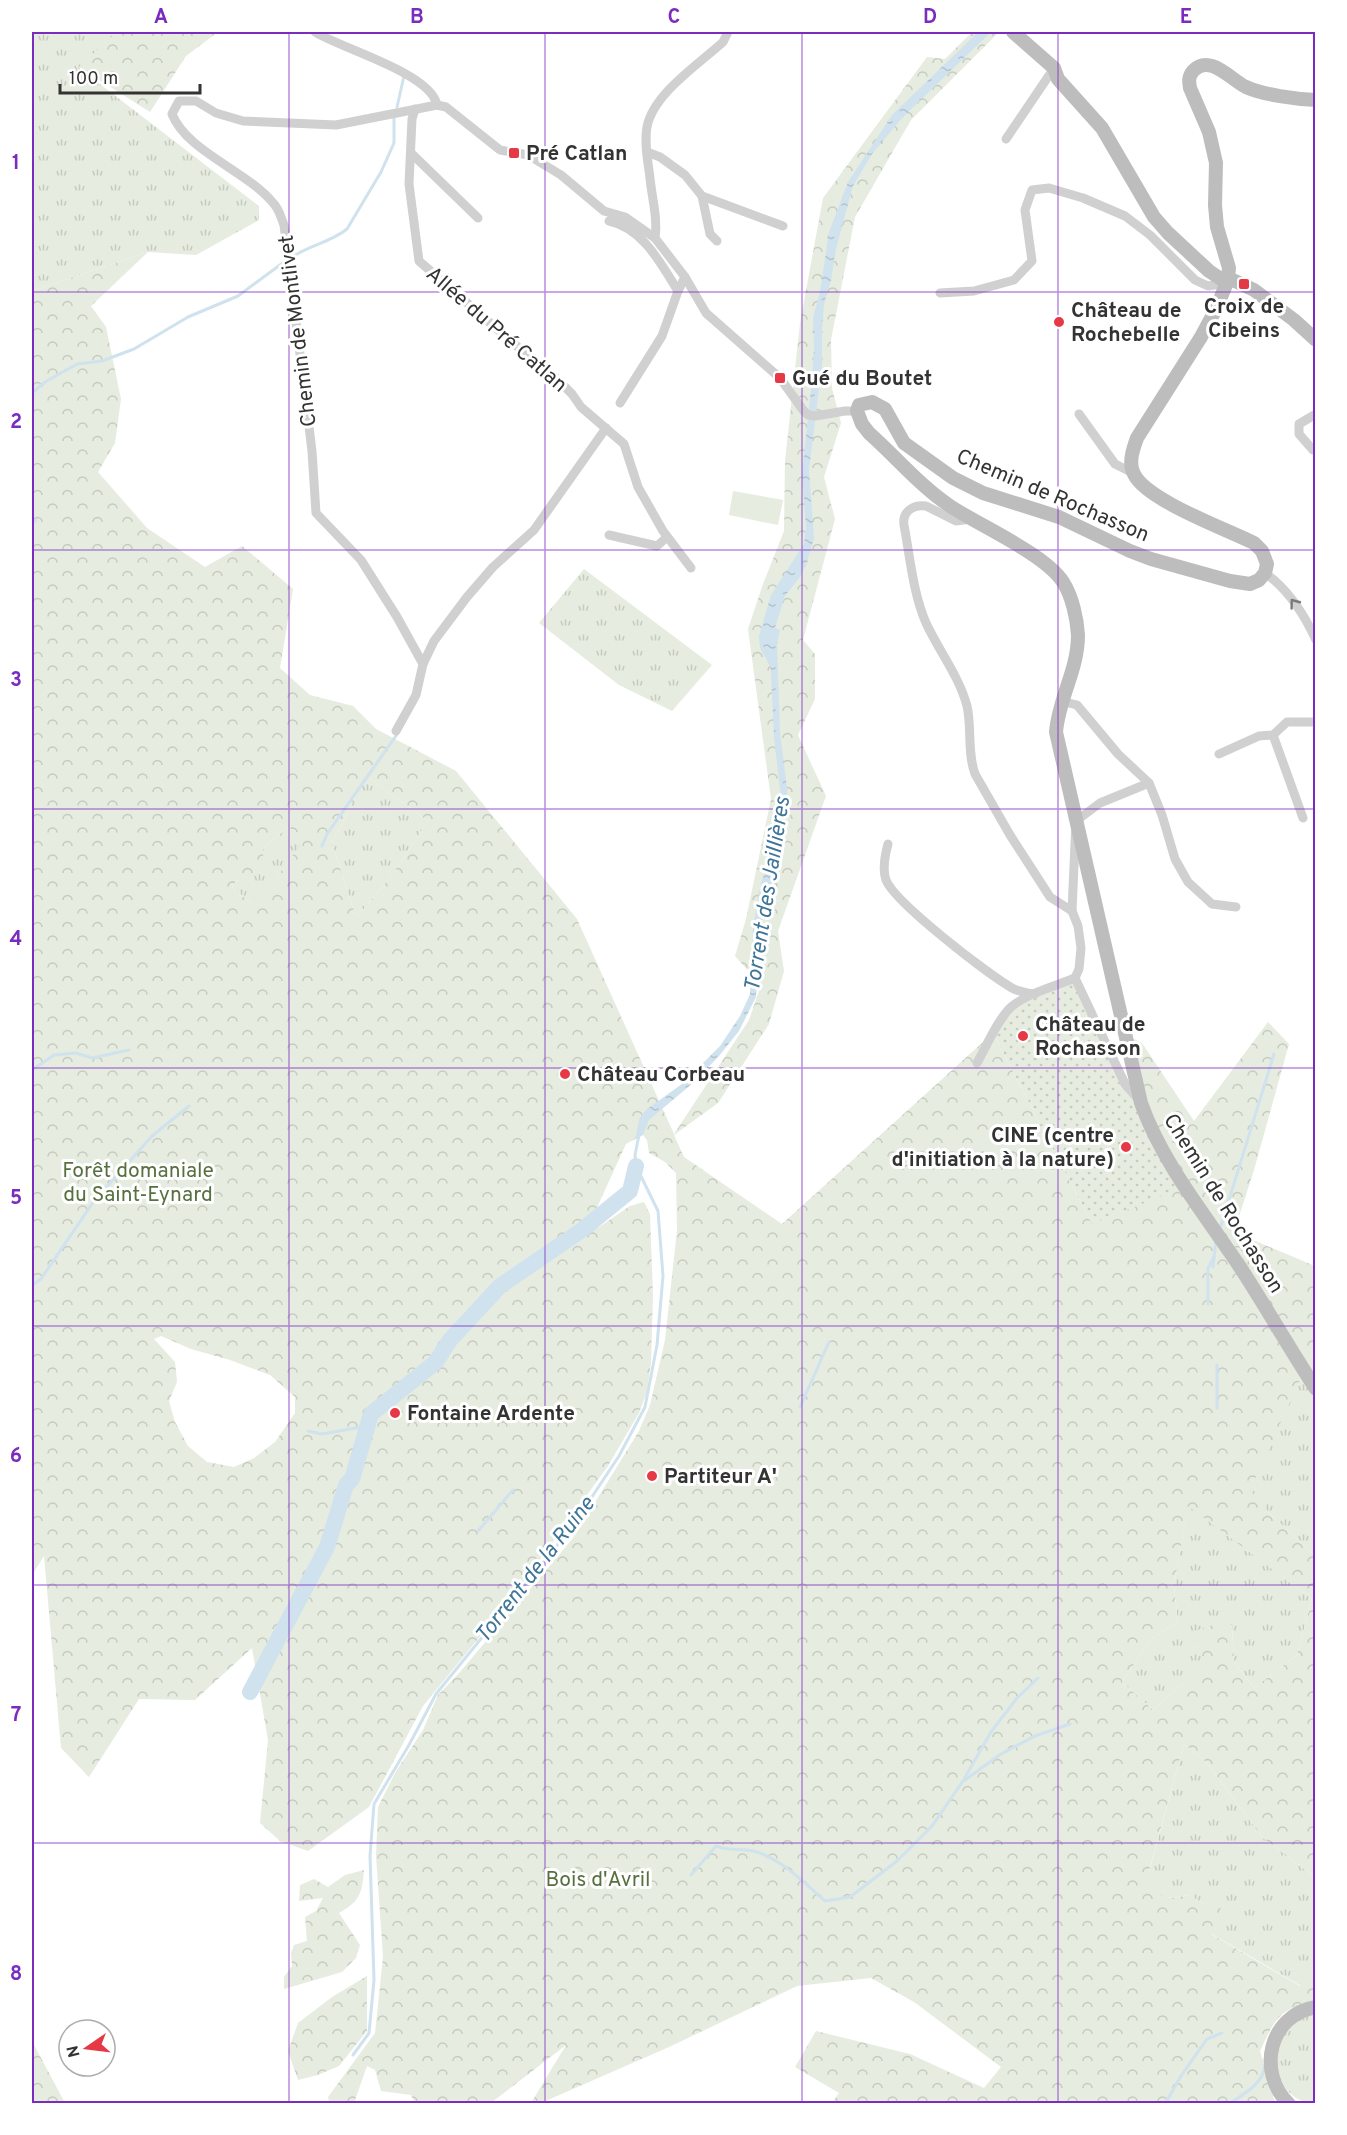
<svg xmlns="http://www.w3.org/2000/svg" width="1347" height="2135" viewBox="0 0 1347 2135" font-family="Overpass,sans-serif">
<style>
.grass{fill:url(#grass-tufts)}
.forest{fill:url(#forest-crowns);fill-rule:evenodd}
.park{fill:url(#park-dots)}
.garden{fill:#e6ecdf}
.water{fill:url(#water-ripples)}
.lines{fill:none;stroke-linecap:round;stroke-linejoin:round}
.stream{stroke:#cfe2ee;stroke-width:3}
.river{stroke:#cfe2ee;stroke-width:16}
.street{stroke:#d0d0d0;stroke-width:9}
.secondary{stroke:#bdbdbd;stroke-width:14}
.oneway{stroke:#7a7a7a}
.grid{fill:none;stroke:#7b2cbf;stroke-width:1.5;stroke-opacity:0.55}
.poi-dot{fill:#e63946;stroke:#fff;stroke-width:2}
.labels{text-anchor:middle;stroke-width:6;stroke-linejoin:round;paint-order:stroke}
.poi-label{font-size:21px;font-weight:bold;fill:#333;stroke:#fff;text-anchor:start}
.street-label{font-size:21px;fill:#333;stroke:#fff}
.park-label{font-size:21px;fill:#56703f;stroke:#fff}
.water-label{font-size:22px;font-style:italic;fill:#3f7597;stroke:#fff}
.neatline{fill:none;stroke:#7b2cbf;stroke-width:2}
.grid-label{font-size:20px;text-anchor:middle;font-weight:bold;fill:#7b2cbf}
</style>
<defs>
<pattern id="grass-tufts" width="24" height="20" patternUnits="userSpaceOnUse" patternTransform="scale(1.5)"><rect width="24" height="20" fill="#e6ecdf"/><path d="M3 7l-1-3M5 7V3M7 7l1-3M15 17l-1-3M17 17v-4M19 17l1-3" fill="none" stroke="#c6cbc0"/></pattern>
<pattern id="forest-crowns" width="20" height="18" patternUnits="userSpaceOnUse" patternTransform="scale(1.5)"><rect width="20" height="18" fill="#e6ecdf"/><path d="M2 6a3 3 0 1 1 6 0M12 15a3 3 0 1 1 6 0" fill="none" stroke="#c6cbc0"/></pattern>
<pattern id="park-dots" width="8" height="8" patternUnits="userSpaceOnUse" patternTransform="scale(1.5)"><rect width="8" height="8" fill="#e6ecdf"/><path d="M2 2h.1M6 6h.1" fill="none" stroke="#c6cbc0" stroke-width="1.8" stroke-linecap="round"/></pattern>
<pattern id="water-ripples" width="26" height="14" patternUnits="userSpaceOnUse" patternTransform="scale(1.5)"><rect width="26" height="14" fill="#cfe2ee"/><path d="M2 4q2-2 4 0t4 0M15 11q2-2 4 0t4 0" fill="none" stroke="#b2c2cd"/></pattern>
</defs>
<rect width="100%" height="100%" fill="#fff"/>
<!-- grass -->
<g class="grass">
<path d="M32,32h85l-38,36 180,138v14l-63,35 -48,-3 -116,39z"/>
<path d="M584,569l128,96 -40,46 -53,-26 -80,-62z"/>
<path d="M366,776l62,45 -36,54 -34,41 -3,-2 -23,-71z"/>
<path d="M288,827l19,11 -29,37 -3,13 -19,19 -24,-20 31,-38z"/>
<path d="M1315,1347v209l-46,-43 -20,-23z"/>
<path d="M1188,1505l124,94 -15,56 -43,33 -20,-26 -2,-37 -26,45 -26,16 -27,24 -31,-28 29,-43 27,-17 -4,-36z"/>
<path d="M1184,1744l22,18 57,76 52,39v94l-14,15 -91,-53 12,-13 -18,-16 -15,-9 -16,3 -13,-2 -11,-24z"/>
<path d="M1315,2014v89c-30,0 -42,-31 -38,-58 2,-9 13,-20 19,-28z"/>
</g>
<!-- forest -->
<g class="forest">
<path d="M117,32h101l-32,24 -36,56 -71,-45z"/>
<path d="M972,32h27l-88,88 -56,97 -24,123 1,48 9,35 -17,54 11,42 -32,121 12,14v45l-17,36 28,61 -48,135 6,40 -15,53 -51,79 -44,32 10,22 98,67 211,-191 99,191 71,-72 -37,-117 16,8 52,78 74,-99 21,22 -35,126 -20,62 81,34v81l-65,143 19,23 46,43v321l-52,-39 -57,-76 -22,-18 -35,127 11,25 13,2 16,-3 15,9 16,1 2,15 -11,14 89,52 15,-15v30c-36,8 -40,18 -55,50l15,52h-443l7,-10 -44,-26 21,-36 94,23 74,34 17,-21 -87,-65 -43,-24 -74,8 -128,61 -128,56h-10l35,-58 -75,58h-76l-4,-8 -30,-4 -6,-21 -8,-4 -13,37h-25l-1,-6 47,-64 8,-76 -7,-101 2,-49 17,-34 28,-43 15,-35 22,-23 113,-134 66,-107 11,-26 15,-65 12,-110 -1,-57 -11,-11 -16,-9 -2,-13 -4,-5 -17,9 -32,70 -19,16 24,-3 31,-21 14,-4 6,12 3,82 -2,66 -4,30 -8,21 -31,53 -93,128 -92,112 -54,101 -61,44 -28,-10 -20,-18 8,-83 -16,-92 -57,52 -56,-1 -50,78 -28,-29 -17,-192 -12,19v-1284l116,-39 -57,54 15,21 15,72 -6,44 -17,29 49,56 58,39 37,-21 51,43 -13,79 30,27 43,11 23,23 80,42 121,148 97,215 75,-114 12,-35 -26,-29 11,-37 25,-120 -23,-170 15,-45 21,-53 1,-70 15,-138 23,-125 104,-141 18,2zM366,776l62,45 -36,54 -34,41 -3,-2 -23,-71zM288,827l18,11 -28,37 -3,12 -14,2 -5,18 -24,-20 6,-8h11l14,-14v-16zM161,1336l30,13 39,11 40,15 25,22v16l-20,29 -21,16 -20,9 -27,-5 -19,-16 -13,-24 -6,-21 8,-19 -2,-20 -21,-23zM1188,1506l124,93 -15,56 -43,33 -20,-26 -2,-37 -17,-1 -20,7 10,39 -25,16 -27,24 -31,-28 29,-43 27,-17 -4,-36z"/>
<path d="M364,1870c-2,24 -4,31 -25,43l21,32 -4,13 -14,14 -58,17v-12l8,-11 -1,-13 3,-8 13,-4 -2,-24 11,-6 7,-13 -24,3 1,-16 14,-6 14,8 17,-12z"/>
<path d="M367,1976v55l-28,35 -21,9 -20,5 -10,-29 10,-28 34,-26z"/>
<path d="M32,2041l33,62h-33z"/>
</g>
<!-- park -->
<path class="park" d="M1075,978l109,209 -92,37 -99,-191 20,-27z"/>
<!-- garden -->
<path class="garden" d="M733,491l50,9 -5,25 -49,-10z"/>
<!-- water -->
<path class="water" d="M978,32h13l-88,85 -31,37 -19,32 -17,63 -5,31 -7,24 -2,25v36l-13,105 5,68 -8,27 -6,12 -15,19 -10,32 5,2 -3,13 3,89 7,57 -1,23 -25,115 -5,70 -17,34 -20,25 -26,27 -44,37 -6,15 -8,4 5,-22 7,-8 35,-25 38,-38 20,-30 10,-22 3,-65 6,-37 20,-77 1,-25 -6,-53 -3,-64 -1,-7 -10,-18 -1,-12 12,-41 33,-51 2,-16 -4,-54 9,-85 3,-40 -1,-31 7,-26 9,-60 19,-50 44,-67z"/>
<g class="lines">
<!-- stream -->
<g class="stream">
<path d="M397,107l7,-31"/>
<path d="M291,258c17,-13 39,-15 56,-29l34,-57 13,-29v-25"/>
<path d="M32,393l13,-11 32,-18 25,-3 32,-12 54,-32 50,-21 46,-34"/>
<path d="M32,523l4,-3"/>
<path d="M322,846l5,-12 71,-101"/>
<path d="M32,1070l22,-15 22,-2 16,5 37,-8"/>
<path d="M1220,1229l54,-175"/>
<path d="M1213,1267l3,-27"/>
<path d="M32,1285l9,-6 53,-78 58,-65 37,-30"/>
<path d="M1208,1304v-36l6,-11"/>
<path d="M1217,1365v43"/>
<path d="M800,1407l29,-65"/>
<path d="M308,1431l14,3 45,-8"/>
<path d="M478,1531l35,-41"/>
<path d="M965,1780l36,-26 34,-18 35,-12"/>
<path d="M691,1875l25,-29c13,6 28,1 41,6 27,9 47,31 68,49l25,-4 47,-36 35,-35 31,-45 28,-49 26,-34 21,-20"/>
<path d="M353,2055l16,-22 5,-53 -4,-124 4,-52 35,-59 27,-51 136,-167 47,-71 26,-49 12,-62 6,-69 -5,-65 -22,-45 -1,-11 4,-20"/>
<path d="M1165,2104l16,-28 26,-37 15,-6"/>
<path d="M1229,2104c14,-10 34,-19 36,-39"/>
</g>
<!-- river -->
<path class="river" d="M250,1692l77,-145 19,-62 6,-6 19,-65 65,-52 14,-22 50,-54 82,-56 48,-39 6,-25"/>
<!-- street -->
<g class="street">
<path d="M315,32c27,17 116,41 122,73"/>
<path d="M415,109l-3,10 -3,65 10,77 109,95 26,20 18,18 9,13 43,37 14,43 25,44 28,37"/>
<path d="M1006,139l48,-71"/>
<path d="M647,152l13,5 25,18 17,21 81,30"/>
<path d="M411,153l67,65"/>
<path d="M702,196l8,38 7,7"/>
<path d="M609,221c34,7 52,43 69,70"/>
<path d="M655,238c3,-20 -3,-39 -5,-60 -2,-16 -6,-35 -3,-51 6,-33 52,-63 76,-85l5,-10"/>
<path d="M940,293l34,-2 40,-11 18,-19 -7,-51 7,-20 17,-2 34,10 42,18 25,19 45,45 13,6 18,-3"/>
<path d="M620,403l42,-67 16,-45 7,-14"/>
<path d="M1079,414l36,50 18,9"/>
<path d="M1316,414l-17,10v10l14,16h3"/>
<path d="M971,519l-15,2 -30,-15c-13,-2 -24,6 -22,19 6,32 9,68 22,98 13,28 33,53 41,83 5,22 0,46 8,68l35,61 40,62 22,14 6,15 3,22 -2,21 -4,9 50,106 14,16"/>
<path d="M609,535l48,11 10,-9"/>
<path d="M1265,573c23,16 39,41 51,67"/>
<path d="M423,664l-26,-47 -36,-57 -45,-47 -4,-62 -28,-226c-3,-7 -5,-16 -10,-21 -26,-33 -87,-52 -102,-90l7,-13h17l20,12 27,8 93,4 101,-20 9,2 54,43 28,5 33,20 43,36 21,6 30,21 30,39 21,36 74,65 23,32 5,5 7,1 30,-5h12"/>
<path d="M1061,701l16,4 41,49 31,29 13,32 13,44 13,23 24,22 24,3"/>
<path d="M396,731l20,-36 7,-31 11,-23 33,-44 26,-30 41,-37 72,-102"/>
<path d="M1273,735l30,83"/>
<path d="M1219,754l40,-18 14,-1 14,-13h29"/>
<path d="M888,844c-3,11 -6,25 -2,36 8,22 103,95 126,108 7,4 15,5 23,6"/>
<path d="M1072,911l4,-90 24,-18 49,-20"/>
<path d="M977,1063c9,-16 21,-44 34,-56 17,-14 44,-21 64,-29"/>
</g>
<!-- secondary -->
<g class="secondary">
<path d="M1013,32l41,36 4,11 44,49 52,89 14,16 41,38 12,8 14,2 19,9 40,30 22,20"/>
<path d="M1316,100c-21,-1 -52,-5 -70,-13 -15,-7 -36,-34 -53,-16 -5,6 -4,11 -3,17l19,44 7,31 -1,42 2,22 12,41 -1,12 -12,29 -15,28 -64,101c-4,11 -9,25 -3,36 12,26 92,55 120,69l8,8 5,13 -2,9 -6,7 -9,4 -20,-3 -79,-22 -21,-8 -71,-34 -76,-24 -30,-15 -49,-35 -19,-34 -13,-7 -13,3 -2,6 5,13 7,9c27,24 51,53 81,73 30,20 95,48 113,76 9,14 14,36 15,53 0,35 -19,62 -22,97l85,371c21,59 62,109 97,161 27,41 51,84 78,125"/>
<path d="M1289,2104c-33,-32 -20,-89 27,-97"/>
</g>
</g>
<!-- one-way arrows -->
<defs><path id="oneway-chevron" d="M-2-3.5L2.5 0L-2 3.5" fill="none" stroke-width="1.6" stroke-linecap="round" stroke-linejoin="round" transform="scale(1.5)"/></defs>
<use class="oneway" href="#oneway-chevron" transform="translate(1294 603) rotate(-127)"/>
<!-- grid -->
<path class="grid" d="M289,32v2072M545,32v2072M802,32v2072M1058,32v2072M32,292h1284M32,550h1284M32,809h1284M32,1068h1284M32,1326h1284M32,1585h1284M32,1843h1284"/>
<!-- markers -->
<g class="poi-dot">
<rect x="508" y="147" width="12" height="12" rx="3"/>
<rect x="1238" y="278" width="12" height="12" rx="3"/>
<circle cx="1059" cy="322" r="6"/>
<rect x="774" y="372" width="12" height="12" rx="3"/>
<circle cx="1023" cy="1036" r="6"/>
<circle cx="565" cy="1074" r="6"/>
<circle cx="1126" cy="1147" r="6"/>
<circle cx="395" cy="1413" r="6"/>
<circle cx="652" cy="1476" r="6"/>
</g>
<g class="labels">
<!-- poi labels -->
<g class="poi-label">
<text x="526" y="160">Pré Catlan</text>
<text x="1244" y="313" text-anchor="middle">Croix de<tspan x="1244" dy="24">Cibeins</tspan></text>
<text x="1071" y="317">Château de<tspan x="1071" dy="24">Rochebelle</tspan></text>
<text x="792" y="385">Gué du Boutet</text>
<text x="1035" y="1031">Château de<tspan x="1035" dy="24">Rochasson</tspan></text>
<text x="577" y="1081">Château Corbeau</text>
<text x="1114" y="1142" text-anchor="end">CINE (centre<tspan x="1114" dy="24">d'initiation à la nature)</tspan></text>
<text x="407" y="1420">Fontaine Ardente</text>
<text x="664" y="1483">Partiteur A'</text>
</g>
<!-- street labels -->
<g class="street-label">
<text transform="translate(497 329) rotate(41)" y="7">Allée du Pré Catlan</text>
<text transform="translate(297 331) rotate(-97)" y="7">Chemin de Montlivet</text>
<text transform="translate(1053 495) rotate(23)" y="7">Chemin de Rochasson</text>
<text transform="translate(1224 1203) rotate(58)" y="7">Chemin de Rochasson</text>
</g>
<!-- park labels -->
<g class="park-label">
<text x="138" y="1177">Forêt domaniale<tspan x="138" dy="24">du Saint-Eynard</tspan></text>
<text x="598" y="1886">Bois d'Avril</text>
</g>
<!-- water labels -->
<g class="water-label">
<text transform="translate(766 894) rotate(-81)" y="8">Torrent des Jaillières</text>
<text transform="translate(534 1569) rotate(-52)" y="8">Torrent de la Ruine</text>
</g>
</g>
<!-- border -->
<rect width="1347" height="2135" fill="none" stroke="#ffffff" stroke-width="66"/>
<!-- north arrow -->
<g transform="translate(87 2048) rotate(256)"><circle r="28" fill="#ffffff" stroke="#adadad" stroke-width="1.5"/>
<path d="M0-4.5L10 22L0 15L-10 22Z" fill="#e63946"/>
<text y="-9" font-size="16" font-weight="bold" text-anchor="middle" fill="#333333">N</text>
</g>
<!-- scale -->
<path d="M60 84v9h140v-9" fill="none" stroke="#333333" stroke-width="3"/>
<text x="69" y="84" font-size="18" fill="#333333" stroke="#ffffff" stroke-width="4.5" paint-order="stroke">100 m</text>
<rect x="33" y="33" width="1281" height="2069" class="neatline"/>
<g class="grid-label">
<text x="161" y="23">A</text>
<text x="417" y="23">B</text>
<text x="674" y="23">C</text>
<text x="930" y="23">D</text>
<text x="1186" y="23">E</text>
<text x="16" y="169">1</text>
<text x="16" y="428">2</text>
<text x="16" y="686">3</text>
<text x="16" y="945">4</text>
<text x="16" y="1204">5</text>
<text x="16" y="1462">6</text>
<text x="16" y="1721">7</text>
<text x="16" y="1980">8</text>
</g>
</svg>
